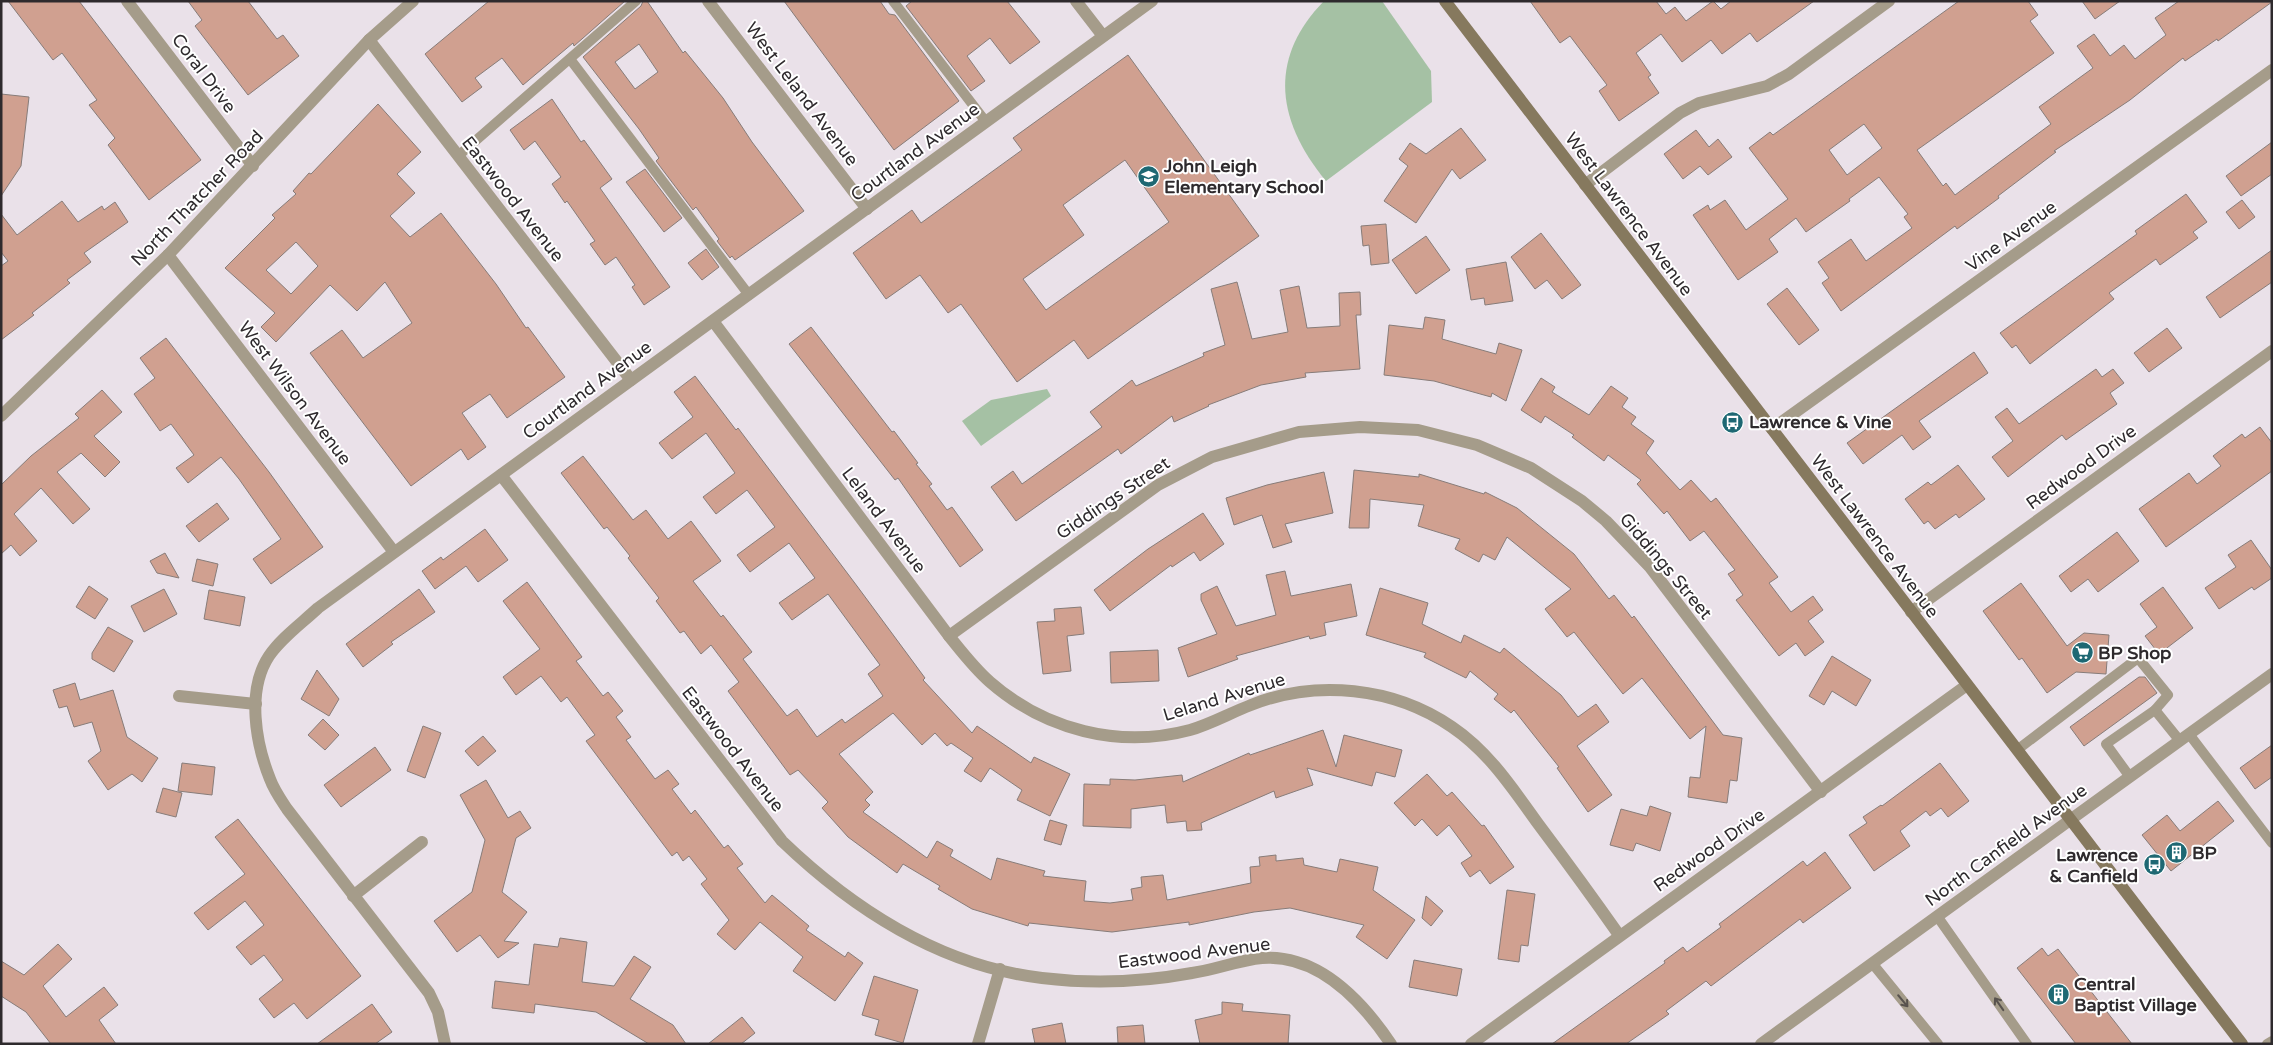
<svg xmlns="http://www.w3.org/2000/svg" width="2273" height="1045" viewBox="0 0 2273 1045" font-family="'Varela Round',sans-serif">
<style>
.green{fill:#a5c1a4}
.building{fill:#d0a090;stroke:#877c79;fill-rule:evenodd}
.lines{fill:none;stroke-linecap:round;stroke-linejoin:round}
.service{stroke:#a59c8a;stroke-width:10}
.minor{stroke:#a59c8a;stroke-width:12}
.tertiary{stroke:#a59c8a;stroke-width:12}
.secondary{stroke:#86795e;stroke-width:12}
.oneway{stroke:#58524e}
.labels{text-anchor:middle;stroke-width:4;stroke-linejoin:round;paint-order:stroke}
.street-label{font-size:18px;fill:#2e2a2d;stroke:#fff}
.poi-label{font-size:18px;font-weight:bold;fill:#2e2a2d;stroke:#fff;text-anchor:start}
</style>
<rect width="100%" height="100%" fill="#eae1e9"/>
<!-- green -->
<g class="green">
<path d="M1324,1h58l49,70 1,31 -106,79c-49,-59 -59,-122 -2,-180z"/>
<path d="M1047,389l4,7 -70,50 -19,-25 29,-21z"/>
</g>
<!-- building -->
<g class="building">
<path d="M8,1h71l122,159 -52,40 -41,-55 7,-7 -26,-33 8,-5 -35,-47 -9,7z"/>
<path d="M188,1h60l29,38 6,-4 16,21 -51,39 -53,-69 7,-6z"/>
<path d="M489,1h136l-51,45 -1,-3 -50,42 -21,-27 -27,20 7,9 -20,15 -37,-48z"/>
<path d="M643,1h4l36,52 2,-2 38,47 29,44 52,69 -69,49 -3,-4 -2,2 -13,-17 2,-2 -23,-32 -3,3 -37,-49 3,-3 -20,-29 -56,-72 58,-51zM639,44l19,28 -23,17 -20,-27z"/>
<path d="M784,1h96l9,13 6,1 64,86 -65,49z"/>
<path d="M912,1h95l33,41 -30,22 -20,-26 -23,18 18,25 -14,10 -65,-85z"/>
<path d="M1530,1h126l10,13 9,-7 11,14 27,-20 8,8 10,-8h83l-57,41 -7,-9 -28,21 -11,-14 -29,22 -21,-28 -25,19 15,22 -3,2 11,16 -40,28 -20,-30 8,-6 -37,-49 -10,7z"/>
<path d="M1959,1h69l10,14 -8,6 24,32 -137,97 26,36 3,-3 9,12 96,-71 -12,-17 54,-39 -16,-22 17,-12 16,22 14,-11 11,14 31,-24 -11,-17 24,-17 93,1 -54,39 -1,-2 -32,22 -2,-3 -53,42 -76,51 2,1 -58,44 1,2 -42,31 -2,-3 -114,85 -19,-28 7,-5 -11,-16 33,-23 15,22 46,-33 -8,-11 4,-3 -29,-37 -30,22 1,2 -44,31 -10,-14 -27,21 9,13 -40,28 -45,-65 15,-10 2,5 15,-10 21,30 42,-31 -39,-51 21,-16 3,3zM1864,124l18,24 -35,27 -18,-25z"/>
<path d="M2082,1h38l-25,18z"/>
<path d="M1128,55l131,181 -171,123 -14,-19 -57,42 -56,-78 -13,9 -28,-38 -34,24 -33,-46 59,-43 9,13 101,-73 -9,-12zM1125,160l44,62 -123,88 -23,-31 61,-44 -21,-30z"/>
<path d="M1,94l28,3 -8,69 -20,30z"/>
<path d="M552,99l29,43 3,-2 28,39 -12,9 70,99 -26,18 -12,-18 3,-2 -19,-28 -11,8 -15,-21 5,-3 -28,-40 -2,2 -13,-19 9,-7 -26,-36 -11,9 -14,-20z"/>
<path d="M378,104l43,48 -24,22 18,19 -25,23 20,21 31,-24 55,71 30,44 2,-1 37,50 -58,41 -17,-24 -28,19 24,34 -18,13 -7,-11 -50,37 -101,-133 32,-23 21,28 49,-35 -27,-41 -28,29 -27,-26 -54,57 -15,-15 14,-14 -50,-45 50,-50 -3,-3 24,-21 -3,-3 16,-18 2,1zM296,242l22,24 -27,28 -25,-24z"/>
<path d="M1461,128l25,32 -26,19 -8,-10 -36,54 -32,-22 24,-35 -9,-7 11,-16 16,11z"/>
<path d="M1696,130l13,17 9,-8 14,18 -24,18 -8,-9 -17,13 -19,-25z"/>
<path d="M2272,142v32l-31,22 -15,-20z"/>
<path d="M645,169l37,49 -18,14 -38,-50z"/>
<path d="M2186,194l21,28 -14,10 5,6 -38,27 -4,-6 -47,34 5,6 -84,65 -14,-19 -4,3 -12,-15 137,-99 -2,-3z"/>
<path d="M2242,200l13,17 -16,12 -13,-17z"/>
<path d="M62,201l16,21 24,-16 2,4 11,-8 13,20 -44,31 7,9 -24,18 3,3 -38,30 2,2 -33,25v-74l7,-5 -7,-9v-38l16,21z"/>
<path d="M1386,224l3,39 -18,2 -2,-20 -6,1 -2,-20z"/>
<path d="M1541,233l40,52 -19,14 -15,-19 -12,9 -24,-32z"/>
<path d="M1426,236l24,34 -34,24 -24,-34z"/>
<path d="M706,249l13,18 -17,13 -14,-17z"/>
<path d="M2272,250v32l-52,36 -14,-21z"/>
<path d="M1506,262l7,39 -28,4 -1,-7 -13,2 -5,-31z"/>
<path d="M1237,282l15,57 36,-7 -8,-42 19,-4 8,42 33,-2 -1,-33 21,-1 1,23h-5l4,54 -55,4 1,4 -45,8 -53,20 1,1 -35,16 -2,-6 -51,38 -3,-5 -102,72 -25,-34 22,-16 9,13 80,-57 -12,-15 42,-32 4,6 68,-30 -1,-3 22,-8 -14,-56z"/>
<path d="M1787,288l32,42 -20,15 -32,-41z"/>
<path d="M1425,317l20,3 -3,19 54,15 3,-11 23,7 -16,51 -14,-8 -1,4 -57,-16 -50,-6 5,-50 34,4z"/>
<path d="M811,327l81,105 2,-1 24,32 -2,1 16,20 -3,2 18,24 5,-3 31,43 -23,17 -62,-89 -3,2 -106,-136z"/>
<path d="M2167,328l15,20 -33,24 -15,-19z"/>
<path d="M166,338l103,134 54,75 -52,37 -18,-25 28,-20 -42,-60 -18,-22 -33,26 -12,-15 18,-13 -23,-31 -11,7 -26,-37 21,-16 -15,-20z"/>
<path d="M1974,352l14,21 -69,48 12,16 -18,13 -11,-15 -39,29 -16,-21z"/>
<path d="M2096,369l6,8 11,-8 11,14 -14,10 7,11 -51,36 -4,-5 -54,42 -16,-20 21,-16 -18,-24 12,-9 12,16z"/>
<path d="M695,376l41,54 2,-2 119,158 68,92 -2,2 49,53 5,-7 54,37 3,-6 36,17 -20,42 -33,-16 5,-10 -32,-22 -9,14 -17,-11 9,-13 -22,-15 -4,3 -12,-13 -13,12 -29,-32 -54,41 34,38 -8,8 5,5 -7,7 64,46 10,-17 16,9 -3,6 41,24 6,-22 48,13 -2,5 43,5 -2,20 26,2 23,-3 -2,-11 11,-2 -1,-10 22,-2 4,25 84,-17 -1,-16 10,-1 -1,-9 17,-2v6l27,-3 1,7 33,7 3,-13 38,8 -5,23 42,30 -28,39 -31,-22 8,-12 -74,-17 -36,4 -65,13v-3l-77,10 -83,-9 -1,3 -56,-17 -34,-20 2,-3 -37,-22 -6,9 -49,-36 -26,-29 6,-6 -30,-32 -8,5 -62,-84 11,-9 -28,-37 -10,9 -17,-23 -4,2 -24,-32 3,-3 -31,-40 2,-2 -23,-29 -3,2 -43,-56 22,-17 50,64 13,-10 22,29 23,-18 30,40 -28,20 28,36 2,-2 29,37 -9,7 44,57 10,-7 20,28 25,-18 3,4 38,-27 -15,-22 12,-9 -52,-71 -36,26 -13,-17 36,-25 -26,-35 -39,29 -13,-17 38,-28 -28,-37 -31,24 -13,-17 32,-24 -29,-40 -34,26 -13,-16 34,-26 -19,-25z"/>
<path d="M1541,378l14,9 -3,5 37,23 22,-29 17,12 -6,9 14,10 -5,7 23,17 -8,12 34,37 11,-10 20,22 5,-4 62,79 -9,6 22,29 22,-16 10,14 -15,11 16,21 -19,14 -9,-13 -17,13 -43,-56 7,-5 -15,-21 7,-4 -31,-39 -14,10 -23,-30 -3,3 -27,-30 4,-4 -33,-25 -4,6 -32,-24 2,-2 -29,-19 -4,7 -20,-13z"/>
<path d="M102,390l20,22 -28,24 26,26 -15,15 -24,-24 -24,19 33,37 -17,15 -32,-36 -27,26 23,27 -17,15 -9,-11 -10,9v-69l30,-29 48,-38 -4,-4z"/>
<path d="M2260,427l12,16v28l-106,76 -27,-38 50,-36 8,11 24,-18 -8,-10 29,-22 3,4z"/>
<path d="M1958,465l27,34 -26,19 -3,-4 -21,15 -7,-8 -4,3 -19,-25 23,-17 3,3z"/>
<path d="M1354,470l65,7v-3l65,20 1,-2 32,16 57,46 35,45 5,-4 18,23 2,-2 89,119 19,3 -5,43 -7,-1 -3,23 -39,-6 2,-20 10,1 6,-52 -16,13 -48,-61 -19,16 -49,-62 -7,5 -22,-28 26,-20 -64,-52 -12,23 -12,-6 -4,8 -24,-13 5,-10 -42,-13 6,-21 -54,-6 -1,29h-20z"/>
<path d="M1324,472l9,41 -48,11 7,18 -19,6 -11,-33 -28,10 -8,-27 41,-13z"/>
<path d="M217,503l12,16 -30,23 -13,-16z"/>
<path d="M1203,513l21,31 -24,17 -6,-9 -22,15 -1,-2 -61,46 -16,-21 54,-41z"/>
<path d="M485,529l23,31 -30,22 -12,-16 -31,23 -13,-18 19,-14 2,3z"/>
<path d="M2117,532l22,29 -41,31 -10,-13 -17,13 -12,-16z"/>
<path d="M2251,540l21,30v8l-18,12 -2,-3 -33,22 -14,-21 31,-21 -8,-12z"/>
<path d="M165,553l14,25 -22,-5 -7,-12z"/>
<path d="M197,559l21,5 -5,22 -21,-5z"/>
<path d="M1285,571l6,25 60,-12 6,32 -33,7 2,12 -16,4 -1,-3 -73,20 2,3 -50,18 -10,-29 39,-14 -16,-34v-6l16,-8 19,40 40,-11 -10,-40z"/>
<path d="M527,582l55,75 -6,4 27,35 5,-4 15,19 -7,6 15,20 -5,3 29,39 13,-9 11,14 -7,5 19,25 4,-4 29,38 4,-3 15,19 -6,4 28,35 7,-8 37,31 -3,4 39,27 3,-5 15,11 -28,38 -42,-30 10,-14 -43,-35 -25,28 -18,-16 12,-14 -28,-36 6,-5 -18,-23 -6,5 -6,-9 -5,4 -86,-115 9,-6 -28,-38 -6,5 -20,-26 -25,19 -13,-18 37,-28 -37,-48z"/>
<path d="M2021,583l46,63 17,-13 25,2 -3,39 -30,-2 -29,21 -25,-35 -3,2 -36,-49z"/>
<path d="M89,586l19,13 -13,20 -19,-12z"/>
<path d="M2163,587l30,41 -34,26 -14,-18 12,-9 -17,-23z"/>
<path d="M1380,588l48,15 -6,21 39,19 3,-8 36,18 4,-5 57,47 17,22 18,-13 13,18 -32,24 35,49 -24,17 -31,-44 2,-1 -45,-57 -3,3 -17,-14 4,-5 -28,-23 -4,7 -42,-21 2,-4 -60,-18z"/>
<path d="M164,589l13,25 -33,18 -13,-26z"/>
<path d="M419,589l16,23 -44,30 2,2 -30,23 -17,-23z"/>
<path d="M209,590l36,7 -5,29 -36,-7z"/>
<path d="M1081,607l3,27 -17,2 4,35 -28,3 -6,-52 18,-1 -1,-12z"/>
<path d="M108,627l25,14 -19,31 -22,-13v-6z"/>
<path d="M1158,650l1,31 -48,2 -1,-31z"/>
<path d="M1832,656l39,24 -15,26 -24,-15 -8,14 -15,-9z"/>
<path d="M317,670l22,29 -10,17 -28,-17z"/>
<path d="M2139,677h6l12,16 -73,53 -14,-19z"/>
<path d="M75,683l5,17 33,-10 14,47 31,21 -16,24 -10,-8 -24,16 -20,-29 13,-10 -9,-29 -18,5 -7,-21 -8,2 -6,-18z"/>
<path d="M323,719l16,16 -14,15 -17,-15z"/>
<path d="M423,726l18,7 -16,45 -18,-7z"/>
<path d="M1323,730l13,37 8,-32 58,15 -7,27 -19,-5 -4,14 -65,-18 6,17 -37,13 -2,-7 -73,32 1,7 -15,1 -1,-10 -19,2 -2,-18 -34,4v19l-48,-2 1,-42 26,1v-6l25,1 47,-5 1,7 66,-29 1,2z"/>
<path d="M483,736l13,15 -18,15 -13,-15z"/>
<path d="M2272,745v32l-17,12 -15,-21z"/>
<path d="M375,747l16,23 -50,37 -17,-22z"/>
<path d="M182,763l33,4 -3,28 -34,-4z"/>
<path d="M1940,763l29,38 -21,16 -7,-9 -11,8 -4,-5 -26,20 10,15 -36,25 -25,-36 18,-12 -4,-6 18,-12 1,1z"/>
<path d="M1427,774l20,22 5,-4 30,34 2,-1 30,42 -24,17 -10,-14 -10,7 -9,-14 11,-7 -23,-31 -12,11 -15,-17 -7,7 -21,-23z"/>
<path d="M486,780l22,38 12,-7 11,17 -15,10 -14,54 25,20 -23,29 15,2 -21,15 -18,-23 -23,17 -23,-31 38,-29 13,-52 -25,-45z"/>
<path d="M163,788l19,5 -6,24 -20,-5z"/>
<path d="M2218,801l16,20 -63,50 -29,-36 25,-20 13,16z"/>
<path d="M1650,806l21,7 -11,38 -24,-8 -3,8 -23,-6 11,-36 26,7z"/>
<path d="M238,819l123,157 -54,43 -13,-16 -20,15 -15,-19 24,-19 -19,-25 -13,10 -15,-18 28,-22 -19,-24 -37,29 -14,-17 51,-39 -30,-37z"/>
<path d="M1050,820l17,5 -6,20 -17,-5z"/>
<path d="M1825,852l26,36 -48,35 -3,-4 -89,67 -5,-5 -40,30 3,3 -43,30h-74l113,-81 -1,-2 19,-14 4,5 34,-25 -2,-3 84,-63 4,5z"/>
<path d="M1507,890l28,4 -7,52 -7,-1 -2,17 -21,-3z"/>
<path d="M1426,896l17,15 -12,15 -9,-8z"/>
<path d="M560,938l27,4 -5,40 32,4 20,-30 17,11 -21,32 43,26 13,19h-37l-53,-32 -61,-8 -1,9 -42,-5 3,-27 34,4 5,-41 24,3z"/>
<path d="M58,944l14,15 -29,27 23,31 38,-30 14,18 -19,15 17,24h-65l-25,-32 -25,-16v-35l23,14z"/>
<path d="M2042,948l6,8 10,-7 74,95h-56l-59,-76z"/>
<path d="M1414,960l48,9 -5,27 -48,-9z"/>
<path d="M874,976l44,14 -15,53 -28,-8 4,-15 -17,-5z"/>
<path d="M1222,1002l21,2 -1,7 48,4 -2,29h-88l-5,-24 27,-6z"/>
<path d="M372,1004l20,28 -17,12h-58z"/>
<path d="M742,1017l13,16 -14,11h-33z"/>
<path d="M1062,1023l4,21h-31l-3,-15z"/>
<path d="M1143,1025l2,19h-27l-1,-17z"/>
</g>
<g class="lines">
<!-- service -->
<g class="service">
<path d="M893,1l93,121"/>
<path d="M570,59l179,236"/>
<path d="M458,156l178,-155"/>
<path d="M2189,734l83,109"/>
<path d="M2017,750l121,-92 30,37 -13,15"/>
<path d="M2130,777l-24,-33 49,-34 25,31"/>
<path d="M1937,916l90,128"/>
<path d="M1872,963l66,81"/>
<path d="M2267,1044l5,-3"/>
</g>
<!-- minor -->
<g class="minor">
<path d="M127,1l126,165"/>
<path d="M708,1l159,208"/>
<path d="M1076,1l27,35"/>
<path d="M369,40l262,340"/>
<path d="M1585,185l95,-72 19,-10 68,-17 22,-12 100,-73"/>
<path d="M168,255l226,297"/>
<path d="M713,321l236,315c13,16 25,32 41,46 55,48 129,67 200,48 21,-6 40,-17 61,-25 65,-26 143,-18 201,22 37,25 61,62 87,98 27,36 54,73 80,110"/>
<path d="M1,416l167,-161 201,-215 44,-39"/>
<path d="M1772,429l500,-359"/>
<path d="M501,475l281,366c72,69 159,125 260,137 49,6 101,4 150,-5 23,-3 47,-13 70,-15 57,-4 100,43 129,86"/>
<path d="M1911,612l361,-261"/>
<path d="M949,636l209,-151 54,-28 87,-25 61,-5 58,3 59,15 54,23 51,33 24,20 44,46 171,225"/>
<path d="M179,696l77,8"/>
<path d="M353,896l69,-54"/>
<path d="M445,1044l-7,-32 -9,-19 -142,-184c-6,-9 -13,-19 -17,-30 -14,-35 -24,-88 -1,-123 12,-18 33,-33 49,-48l834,-607"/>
<path d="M978,1044l22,-75"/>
<path d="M1471,1044l496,-359"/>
<path d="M1761,1044l309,-224"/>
</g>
<!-- tertiary -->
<path class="tertiary" d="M2070,820l202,-146"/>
<!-- secondary -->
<path class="secondary" d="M1445,1l797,1043"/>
</g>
<!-- one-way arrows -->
<defs><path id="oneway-shaft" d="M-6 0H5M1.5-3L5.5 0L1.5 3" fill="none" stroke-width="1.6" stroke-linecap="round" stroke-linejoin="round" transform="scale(1.25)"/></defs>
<g class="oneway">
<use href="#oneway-shaft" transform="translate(1903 1001) rotate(50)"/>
<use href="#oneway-shaft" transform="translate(1999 1004) rotate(-125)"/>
</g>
<!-- icons -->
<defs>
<symbol id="school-disc" viewBox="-11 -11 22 22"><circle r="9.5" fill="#1e6873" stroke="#fff"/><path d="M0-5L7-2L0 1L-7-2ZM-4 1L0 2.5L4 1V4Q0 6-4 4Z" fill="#fff"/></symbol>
<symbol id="bus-disc" viewBox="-11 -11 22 22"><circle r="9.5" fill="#1e6873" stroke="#fff"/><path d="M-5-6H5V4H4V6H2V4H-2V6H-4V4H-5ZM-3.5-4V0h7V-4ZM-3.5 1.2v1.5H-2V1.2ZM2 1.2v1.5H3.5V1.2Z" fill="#fff"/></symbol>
<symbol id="supermarket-disc" viewBox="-11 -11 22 22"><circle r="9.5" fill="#1e6873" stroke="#fff"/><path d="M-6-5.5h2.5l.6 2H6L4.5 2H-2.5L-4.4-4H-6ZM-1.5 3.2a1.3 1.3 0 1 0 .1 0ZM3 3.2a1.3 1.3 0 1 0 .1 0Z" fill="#fff"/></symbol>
<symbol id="building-disc" viewBox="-11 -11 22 22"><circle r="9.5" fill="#1e6873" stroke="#fff"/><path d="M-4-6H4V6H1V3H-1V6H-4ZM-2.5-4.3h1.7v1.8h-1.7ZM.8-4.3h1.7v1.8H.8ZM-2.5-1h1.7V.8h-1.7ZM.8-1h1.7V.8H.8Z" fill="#fff"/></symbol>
</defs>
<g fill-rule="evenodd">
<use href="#school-disc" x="1136" y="164" width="25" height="25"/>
<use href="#bus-disc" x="1720" y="410" width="25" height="25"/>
<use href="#supermarket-disc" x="2070" y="640" width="25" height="25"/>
<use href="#building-disc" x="2164" y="840" width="25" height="25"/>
<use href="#bus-disc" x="2142" y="852" width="25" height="25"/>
<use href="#building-disc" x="2046" y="982" width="25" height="25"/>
</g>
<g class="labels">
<!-- street labels -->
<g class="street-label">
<text transform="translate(204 73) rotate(53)" y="6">Coral Drive</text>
<text transform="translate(802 94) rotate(53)" y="6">West Leland Avenue</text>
<text transform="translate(915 152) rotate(-36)" y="6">Courtland Avenue</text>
<text transform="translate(197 198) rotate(-46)" y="6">North Thatcher Road</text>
<text transform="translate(513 199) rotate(52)" y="6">Eastwood Avenue</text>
<text transform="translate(1629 214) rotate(53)" y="6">West Lawrence Avenue</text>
<text transform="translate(2011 236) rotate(-36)" y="6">Vine Avenue</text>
<text transform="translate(587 390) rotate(-36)" y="6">Courtland Avenue</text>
<text transform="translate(295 393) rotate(53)" y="6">West Wilson Avenue</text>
<text transform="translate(2081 467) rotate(-36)" y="6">Redwood Drive</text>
<text transform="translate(1113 498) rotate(-34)" y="6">Giddings Street</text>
<text transform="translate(884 520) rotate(53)" y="6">Leland Avenue</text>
<text transform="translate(1875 536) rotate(53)" y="6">West Lawrence Avenue</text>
<text transform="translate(1666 566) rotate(50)" y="6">Giddings Street</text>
<text transform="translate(1224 697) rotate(-17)" y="6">Leland Avenue</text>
<text transform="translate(733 749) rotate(52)" y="6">Eastwood Avenue</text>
<text transform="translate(2006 845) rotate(-36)" y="6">North Canfield Avenue</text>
<text transform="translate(1709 850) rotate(-35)" y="6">Redwood Drive</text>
<text transform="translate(1194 953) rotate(-7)" y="6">Eastwood Avenue</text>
</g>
<!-- poi labels -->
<g class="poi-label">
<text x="1164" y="172">John Leigh<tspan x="1164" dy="21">Elementary School</tspan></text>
<text x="1749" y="428">Lawrence &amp; Vine</text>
<text x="2098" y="659">BP Shop</text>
<text x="2192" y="859">BP</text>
<text x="2138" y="861" text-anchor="end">Lawrence<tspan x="2138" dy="21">&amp; Canfield</tspan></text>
<text x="2074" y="990">Central<tspan x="2074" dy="21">Baptist Village</tspan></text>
</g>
</g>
<!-- border -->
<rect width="2273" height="1045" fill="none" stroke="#2e2a2d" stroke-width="5"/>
</svg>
